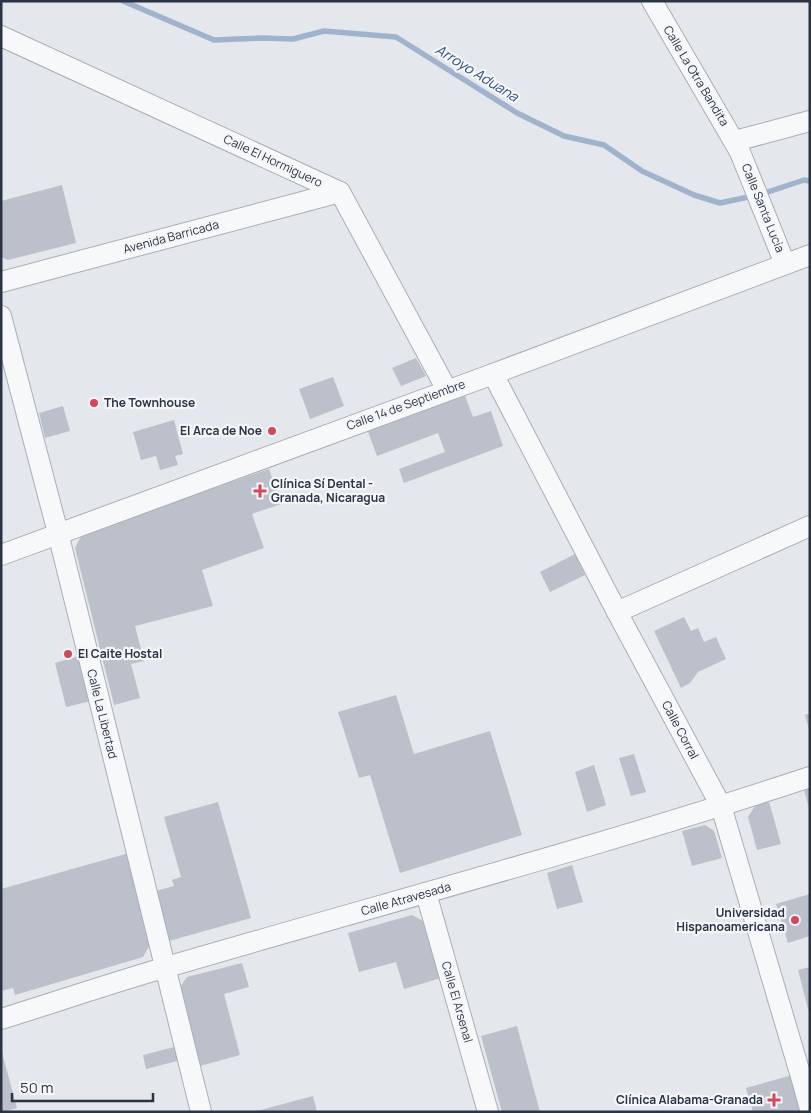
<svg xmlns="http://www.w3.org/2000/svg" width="811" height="1113" viewBox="0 0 811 1113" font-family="Manrope,sans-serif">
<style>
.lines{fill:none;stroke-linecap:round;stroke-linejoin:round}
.stream{stroke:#9fb4cc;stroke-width:5.5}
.building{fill:#bbc0ca}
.minor-casing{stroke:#a9aeb7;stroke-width:22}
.minor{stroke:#f7f8fa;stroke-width:20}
.poi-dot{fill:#d1495b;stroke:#f4f6f9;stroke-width:2}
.labels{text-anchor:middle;stroke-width:4.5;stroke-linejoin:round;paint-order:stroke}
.street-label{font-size:12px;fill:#2b3445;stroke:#f4f6f9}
.poi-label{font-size:12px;font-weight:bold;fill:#2b3445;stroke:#f4f6f9;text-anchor:start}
.water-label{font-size:14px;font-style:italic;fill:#34527a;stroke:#f4f6f9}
</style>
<rect width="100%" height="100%" fill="#e4e7ec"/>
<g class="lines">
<!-- stream -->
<g class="stream">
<path d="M123,1l91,39 46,-2 33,1 31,-8 72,6 121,76 47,23 40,9 38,26 52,24 26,8 33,-7"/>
<path d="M762,194l42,-14 6,1"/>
</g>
</g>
<!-- building -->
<g class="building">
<path d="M62,185l14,58 -68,17 -7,-3v-56z"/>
<path d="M416,358l10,18 -25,10 -9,-18z"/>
<path d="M333,377l11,29 -34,13 -11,-30z"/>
<path d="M464,393l9,24 18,-6 12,35 -99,37 -5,-14 46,-17 -7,-19 -61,23 -10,-27z"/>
<path d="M63,406l7,25 -25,7 -6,-25z"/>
<path d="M174,420l9,34 -8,2 3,9 -18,5 -4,-14 -15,4 -8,-28z"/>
<path d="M269,469l12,35 -29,10 12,34 -62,22 11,36 -78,20 9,35 -13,3 9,34 -26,7 -39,-157 7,-14z"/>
<path d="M575,554l10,21 -35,17 -10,-20z"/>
<path d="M684,617l7,14 7,-3 6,14 12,-5 10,22 -28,13 -8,11 -9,5 -27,-57z"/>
<path d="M79,656l12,45 -25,6 -11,-44z"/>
<path d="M396,695l18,59 76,-23 32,104 -122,38 -30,-98 -11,3 -21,-66z"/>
<path d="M810,713v16h-1l-4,-14z"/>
<path d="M634,754l12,38 -15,4 -12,-38z"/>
<path d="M594,765l12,40 -19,7 -12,-40z"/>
<path d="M810,788v20h-1l-5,-18z"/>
<path d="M218,802l33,116 -82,23 -13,-50 18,-5 -2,-6 9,-3 -17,-60z"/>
<path d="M769,802l12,42 -24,6 -9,-33 7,-11z"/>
<path d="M705,825l9,6 8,27 -30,8 -10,-35z"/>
<path d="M129,853l24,86 -10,18 -128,38 -2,-7 -12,3v-102z"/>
<path d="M572,865l11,37 -26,7 -10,-36z"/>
<path d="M810,894v42l-22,7 -12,-39z"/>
<path d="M412,915l13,7 16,56 -37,11 -8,-27 -37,10 -11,-39z"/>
<path d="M242,963l7,24 -25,7 16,61 -40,11 -20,-79 7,-10z"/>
<path d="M810,967v42h-2l-10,-39z"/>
<path d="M517,1026l23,86h-38l-21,-76z"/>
<path d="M178,1046l3,14 -35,9 -3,-14z"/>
<path d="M1,1049l16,59 -15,4h-1z"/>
<path d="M792,1075l10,37h-49l-7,-24z"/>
<path d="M313,1096l4,16h-60v-1z"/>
</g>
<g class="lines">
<defs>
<g id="minor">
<path d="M652,1l88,151 45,112"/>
<path d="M1,36l339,156 107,198"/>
<path d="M735,141l75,-20"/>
<path d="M1,282l339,-90"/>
<path d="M1,316l57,217 143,579"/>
<path d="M493,374l124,238 104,194 81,274 8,29"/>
<path d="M1,555l492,-181 317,-119"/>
<path d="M617,612l193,-86"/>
<path d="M426,893l62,219"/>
<path d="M1,1019c55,-17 110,-36 166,-52 215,-63 431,-120 643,-190"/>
</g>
</defs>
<!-- minor casing -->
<use href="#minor" class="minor-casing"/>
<!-- minor -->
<use href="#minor" class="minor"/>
</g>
<!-- markers -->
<g class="poi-dot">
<circle cx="94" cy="403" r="5"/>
<circle cx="272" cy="431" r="5"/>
<path d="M257.5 483.5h5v5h5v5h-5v5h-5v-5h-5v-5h5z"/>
<circle cx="68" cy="654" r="5"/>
<circle cx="795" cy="920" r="5"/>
<path d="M771.5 1092.5h5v5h5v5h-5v5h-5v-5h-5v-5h5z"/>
</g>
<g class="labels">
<!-- street labels -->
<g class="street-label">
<text transform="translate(696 76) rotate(59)" y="4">Calle La Otra Bandita</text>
<text transform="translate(273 161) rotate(25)" y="4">Calle El Hormiguero</text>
<text transform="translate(763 208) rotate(68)" y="4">Calle Santa Lucía</text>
<text transform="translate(171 237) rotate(-15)" y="4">Avenida Barricada</text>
<text transform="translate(406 405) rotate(-20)" y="4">Calle 14 de Septiembre</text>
<text transform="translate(102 714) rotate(76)" y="4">Calle La Libertad</text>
<text transform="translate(680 730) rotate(62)" y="4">Calle Corral</text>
<text transform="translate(406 899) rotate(-16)" y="4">Calle Atravesada</text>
<text transform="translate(457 1002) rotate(74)" y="4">Calle El Arsenal</text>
</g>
<!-- poi labels -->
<g class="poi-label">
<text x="104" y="407">The Townhouse</text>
<text x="262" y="435" text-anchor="end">El Arca de Noe</text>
<text x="271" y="488">Clínica Sí Dental -<tspan x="271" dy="14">Granada, Nicaragua</tspan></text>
<text x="78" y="658">El Caite Hostal</text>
<text x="785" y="917" text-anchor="end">Universidad<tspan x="785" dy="14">Hispanoamericana</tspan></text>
<text x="763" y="1104" text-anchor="end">Clínica Alabama-Granada</text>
</g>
<!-- water labels -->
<g class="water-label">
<text transform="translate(477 73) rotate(32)" y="5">Arroyo Aduana</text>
</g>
</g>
<!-- border -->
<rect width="811" height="1113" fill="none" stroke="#2b3445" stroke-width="5"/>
<!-- scale -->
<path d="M12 1093v8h141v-8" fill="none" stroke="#2b3445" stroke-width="2.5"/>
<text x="20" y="1093" font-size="15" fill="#2b3445" stroke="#f4f6f9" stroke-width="4" paint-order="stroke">50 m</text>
</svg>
